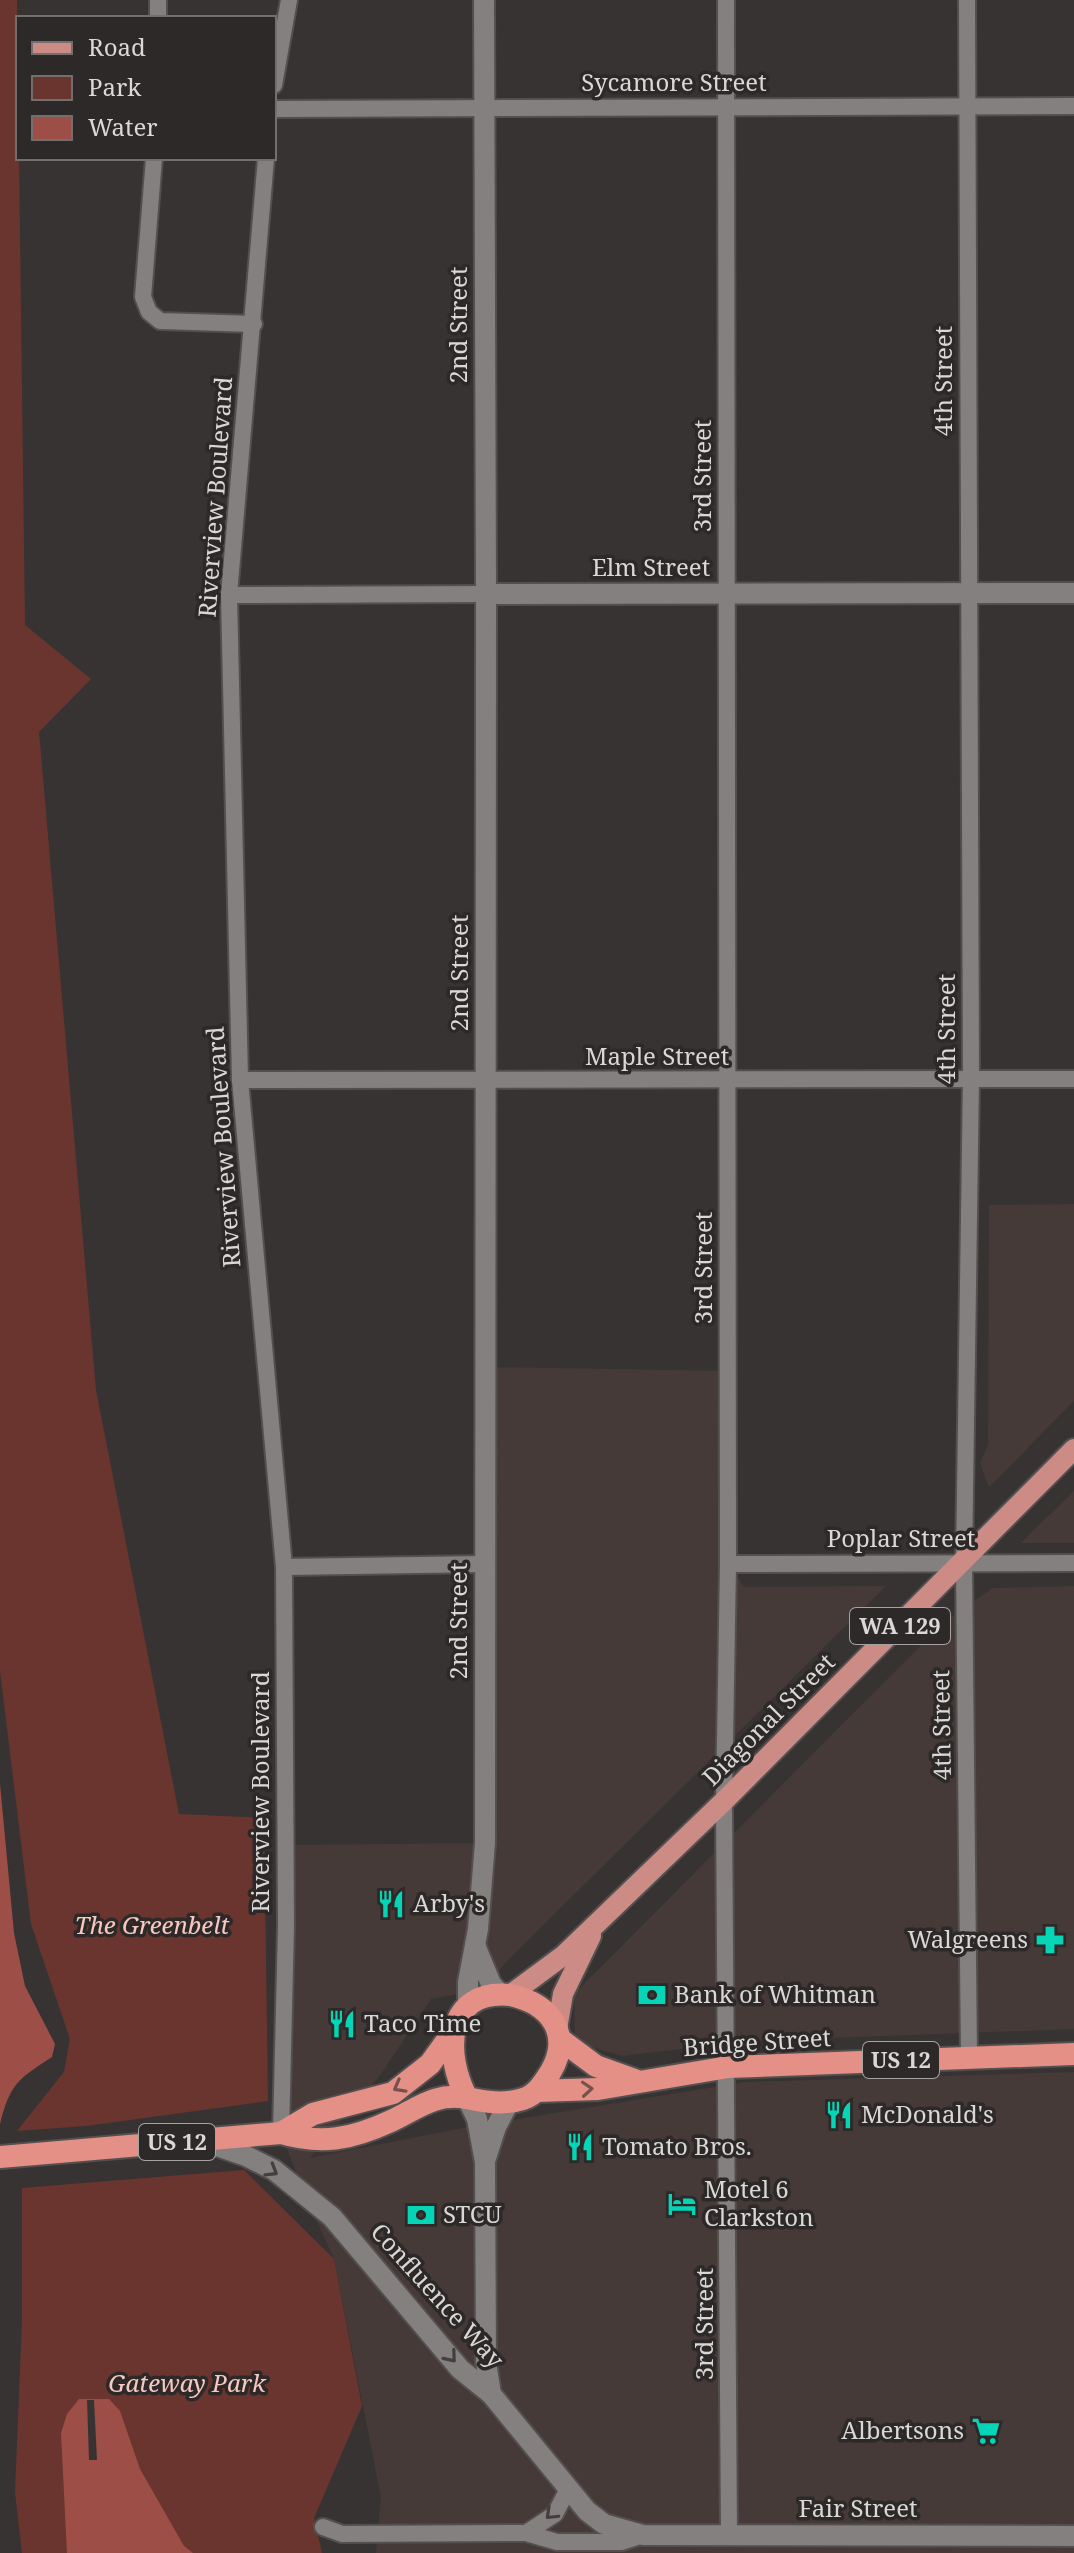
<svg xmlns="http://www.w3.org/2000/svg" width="1074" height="2553" viewBox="0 0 1074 2553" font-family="'Noto Serif',serif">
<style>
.built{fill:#453a38}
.green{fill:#6b352f}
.water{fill:#9d4e46}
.pier{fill:#373332}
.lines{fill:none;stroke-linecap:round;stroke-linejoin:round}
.minor-casing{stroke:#534f4f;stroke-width:20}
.tertiary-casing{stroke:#534f4f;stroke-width:24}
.primary-casing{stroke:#534f4f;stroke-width:24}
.trunk-casing{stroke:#534f4f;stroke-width:26}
.minor{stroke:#858080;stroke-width:16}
.tertiary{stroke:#858080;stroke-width:20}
.primary{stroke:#cc8c85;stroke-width:20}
.trunk{stroke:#e49086;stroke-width:22}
.oneway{stroke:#76524e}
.oneway2{stroke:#423f3e}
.labels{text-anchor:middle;stroke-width:7;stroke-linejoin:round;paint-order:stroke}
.shield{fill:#2c2928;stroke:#a6a3a2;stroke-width:2}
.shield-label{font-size:22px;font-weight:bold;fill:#dad7d7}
.street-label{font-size:24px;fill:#dad7d7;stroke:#2c2928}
.poi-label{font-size:24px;fill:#dad7d7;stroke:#2c2928;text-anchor:start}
.park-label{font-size:24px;font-style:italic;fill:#f7c8c1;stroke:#2c2928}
</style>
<rect width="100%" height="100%" fill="#373332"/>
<!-- built -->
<g class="built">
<path d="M1074,1204v197l-85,86 -9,-24 8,-18 1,-240z"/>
<path d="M486,1367l242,4v192l16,24 142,-1 -379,375 -23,28 -53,10 -50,75 -71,84 153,-30 282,-46 329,-10v481h-698l5,-56 -47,-238 -30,-66 -23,-60 5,-288 198,-2z"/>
<path d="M1074,1491v52h-53z"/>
<path d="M1074,1586v443l-325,12 -127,15 -47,-14 -1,-48 371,-373 48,-33z"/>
</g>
<!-- green -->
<g class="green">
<path d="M0,0h17l8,625 66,54 -52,53 57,658 83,424 85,4 4,283 -182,25 -69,5 47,-59 6,-33 -39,-115 -31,-253z"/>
<path d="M244,2170l90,89 28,147 -48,112 8,35h-300l-7,-61 7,-172v-132z"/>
</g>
<!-- water -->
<g class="water">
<path d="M0,1784l14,149 11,53 30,58 -3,13c-34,22 -42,27 -52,67z"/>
<path d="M79,2399h30l11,12 20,58 44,77 9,7h-126l-6,-120 6,-19z"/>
</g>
<!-- pier -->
<path class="pier" d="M87,2400h7l3,60h-8z"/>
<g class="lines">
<defs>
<g id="minor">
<path d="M726,0l2,1564 -4,237 5,734"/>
<path d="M967,0l4,1078 -7,484 5,496"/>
<path d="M158,18v-18"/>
<path d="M274,85l15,-85"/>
<path d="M274,109l800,-3"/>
<path d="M154,158l-11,139 6,15 11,9 94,3"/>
<path d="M266,158l-37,437 11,485 44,487 2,359 -5,207"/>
<path d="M229,595l257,-1"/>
<path d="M240,1080l834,-1"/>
<path d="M728,1564l346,-1"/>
<path d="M284,1567l201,-3"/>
<path d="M323,2527l19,7 184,-1 31,9h65l21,-7"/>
<path d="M526,2533l29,-19 13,-25"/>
</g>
<g id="tertiary">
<path d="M486,594l588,-1"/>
<path d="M475,1945l16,39 10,11"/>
<path d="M468,2008v-26l10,-53 7,-86 1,-1249 -2,-594"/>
<path d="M467,2098l10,21 8,43 1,200 5,32"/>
<path d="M200,2140l46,16 28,14 58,47 128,152 31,25 96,117 17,13 39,11 431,1"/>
<path d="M486,2158l10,-31 13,-25"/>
</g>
<g id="primary">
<path d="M510,1995l54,-40 160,-154 350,-352"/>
<path d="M557,2029l6,-35 28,-58"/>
</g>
<g id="trunk">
<path d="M510,1995c41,9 63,39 40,78 -7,11 -14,22 -27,26 -19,6 -38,3 -56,-1 -23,-43 -23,-109 43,-103z"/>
<path d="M561,2040l35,26 39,14"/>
<path d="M537,2091l61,-2 130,-22 346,-13"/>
<path d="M281,2133l32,-19 80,-21 37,-29 23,-32"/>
<path d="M0,2157l281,-24c41,12 71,6 110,-12 26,-12 44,-29 76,-23"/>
</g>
</defs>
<!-- minor casing -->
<use href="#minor" class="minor-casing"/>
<!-- tertiary casing -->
<use href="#tertiary" class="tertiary-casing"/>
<!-- primary casing -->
<use href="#primary" class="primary-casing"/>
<!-- trunk casing -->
<use href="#trunk" class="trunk-casing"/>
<!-- minor -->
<use href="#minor" class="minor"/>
<!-- tertiary -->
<use href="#tertiary" class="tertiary"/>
<!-- primary -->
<use href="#primary" class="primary"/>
<!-- trunk -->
<use href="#trunk" class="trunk"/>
</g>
<!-- one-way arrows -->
<defs><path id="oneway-chevron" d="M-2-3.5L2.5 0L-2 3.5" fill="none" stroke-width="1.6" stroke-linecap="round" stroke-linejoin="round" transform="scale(2)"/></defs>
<g class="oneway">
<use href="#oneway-chevron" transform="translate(399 2087) rotate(151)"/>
<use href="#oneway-chevron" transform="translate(587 2089) rotate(-4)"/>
</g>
<g class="oneway2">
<use href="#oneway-chevron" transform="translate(272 2171) rotate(31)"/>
<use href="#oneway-chevron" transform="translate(451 2357) rotate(50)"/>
<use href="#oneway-chevron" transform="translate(551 2514) rotate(136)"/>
</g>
<!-- icons -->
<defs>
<symbol id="restaurant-bare" viewBox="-9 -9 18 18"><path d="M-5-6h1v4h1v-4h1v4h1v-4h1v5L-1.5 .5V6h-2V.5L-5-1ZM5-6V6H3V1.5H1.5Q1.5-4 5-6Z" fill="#05d5b6" stroke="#2c2928" stroke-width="2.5" paint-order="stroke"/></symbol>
<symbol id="pharmacy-bare" viewBox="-9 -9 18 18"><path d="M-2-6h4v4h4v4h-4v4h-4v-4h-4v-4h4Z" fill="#05d5b6" stroke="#2c2928" stroke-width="2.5" paint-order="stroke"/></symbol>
<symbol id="bank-bare" viewBox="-9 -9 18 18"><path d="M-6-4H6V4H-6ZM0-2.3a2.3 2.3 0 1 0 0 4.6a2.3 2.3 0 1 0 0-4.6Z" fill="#05d5b6" stroke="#2c2928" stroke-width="2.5" paint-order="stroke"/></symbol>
<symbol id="hotel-bare" viewBox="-9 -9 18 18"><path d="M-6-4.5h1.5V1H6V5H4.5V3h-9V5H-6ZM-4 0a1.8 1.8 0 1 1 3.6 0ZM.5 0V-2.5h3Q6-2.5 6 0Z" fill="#05d5b6" stroke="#2c2928" stroke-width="2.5" paint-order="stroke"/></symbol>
<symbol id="supermarket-bare" viewBox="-9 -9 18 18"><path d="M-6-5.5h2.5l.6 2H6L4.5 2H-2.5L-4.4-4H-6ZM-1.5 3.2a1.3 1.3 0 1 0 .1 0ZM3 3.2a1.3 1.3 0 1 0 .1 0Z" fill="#05d5b6" stroke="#2c2928" stroke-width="2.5" paint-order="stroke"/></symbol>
</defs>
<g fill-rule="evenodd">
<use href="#restaurant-bare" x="371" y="1884" width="40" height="40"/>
<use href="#pharmacy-bare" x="1030" y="1920" width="40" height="40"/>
<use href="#bank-bare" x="632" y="1975" width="40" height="40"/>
<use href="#restaurant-bare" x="322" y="2004" width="40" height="40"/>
<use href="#restaurant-bare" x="819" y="2095" width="40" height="40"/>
<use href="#restaurant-bare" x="560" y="2127" width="40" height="40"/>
<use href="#hotel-bare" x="662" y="2184" width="40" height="40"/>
<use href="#bank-bare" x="401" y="2195" width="40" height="40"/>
<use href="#supermarket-bare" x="966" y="2411" width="40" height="40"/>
</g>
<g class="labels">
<!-- shield labels -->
<g class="shield">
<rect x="850" y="1608" width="100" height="36" rx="6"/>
<rect x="863" y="2042" width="76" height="36" rx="6"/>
<rect x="139" y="2124" width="76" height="36" rx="6"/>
</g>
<g class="shield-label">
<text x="900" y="1634">WA 129</text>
<text x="901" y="2068">US 12</text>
<text x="177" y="2150">US 12</text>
</g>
<!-- street labels -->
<g class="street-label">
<text x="674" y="91">Sycamore Street</text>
<text transform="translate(459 325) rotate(-90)" y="8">2nd Street</text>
<text transform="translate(944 381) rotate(-90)" y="8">4th Street</text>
<text transform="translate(703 476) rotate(-90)" y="8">3rd Street</text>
<text transform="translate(216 497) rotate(-86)" y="8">Riverview Boulevard</text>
<text x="651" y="576">Elm Street</text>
<text transform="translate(460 973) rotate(-90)" y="8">2nd Street</text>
<text transform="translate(947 1029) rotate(-90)" y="8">4th Street</text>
<text x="657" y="1065">Maple Street</text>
<text transform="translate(224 1147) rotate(-94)" y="8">Riverview Boulevard</text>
<text transform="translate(704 1268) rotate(-90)" y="8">3rd Street</text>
<text x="901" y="1547">Poplar Street</text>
<text transform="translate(459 1621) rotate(-90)" y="8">2nd Street</text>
<text transform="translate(769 1720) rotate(-45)" y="8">Diagonal Street</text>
<text transform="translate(942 1725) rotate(-91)" y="8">4th Street</text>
<text transform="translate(261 1792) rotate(-90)" y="8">Riverview Boulevard</text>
<text transform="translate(757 2043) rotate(-4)" y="8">Bridge Street</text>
<text transform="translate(437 2296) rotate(48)" y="8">Confluence Way</text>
<text transform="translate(705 2324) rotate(-90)" y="8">3rd Street</text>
<text x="858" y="2517">Fair Street</text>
</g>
<!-- poi labels -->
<g class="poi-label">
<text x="413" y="1912">Arby's</text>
<text x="1028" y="1948" text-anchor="end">Walgreens</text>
<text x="674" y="2003">Bank of Whitman</text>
<text x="364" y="2032">Taco Time</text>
<text x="861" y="2123">McDonald's</text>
<text x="602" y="2155">Tomato Bros.</text>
<text x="704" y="2198">Motel 6<tspan x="704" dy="28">Clarkston</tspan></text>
<text x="443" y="2223">STCU</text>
<text x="964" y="2439" text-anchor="end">Albertsons</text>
</g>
<!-- park labels -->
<g class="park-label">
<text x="152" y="1934">The Greenbelt</text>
<text x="187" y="2392">Gateway Park</text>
</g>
</g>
<!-- legend -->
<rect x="16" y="16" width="260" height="144" fill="#2c2928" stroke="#726f6e" stroke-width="2"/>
<rect x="32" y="42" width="40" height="12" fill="#cc8c85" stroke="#726f6e" stroke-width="2"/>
<text x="88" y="56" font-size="24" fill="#dad7d7">Road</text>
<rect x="32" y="76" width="40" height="24" fill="#6b352f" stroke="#726f6e" stroke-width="2"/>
<text x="88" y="96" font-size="24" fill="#dad7d7">Park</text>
<rect x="32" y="116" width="40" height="24" fill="#9d4e46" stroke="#726f6e" stroke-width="2"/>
<text x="88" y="136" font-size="24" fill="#dad7d7">Water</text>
</svg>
